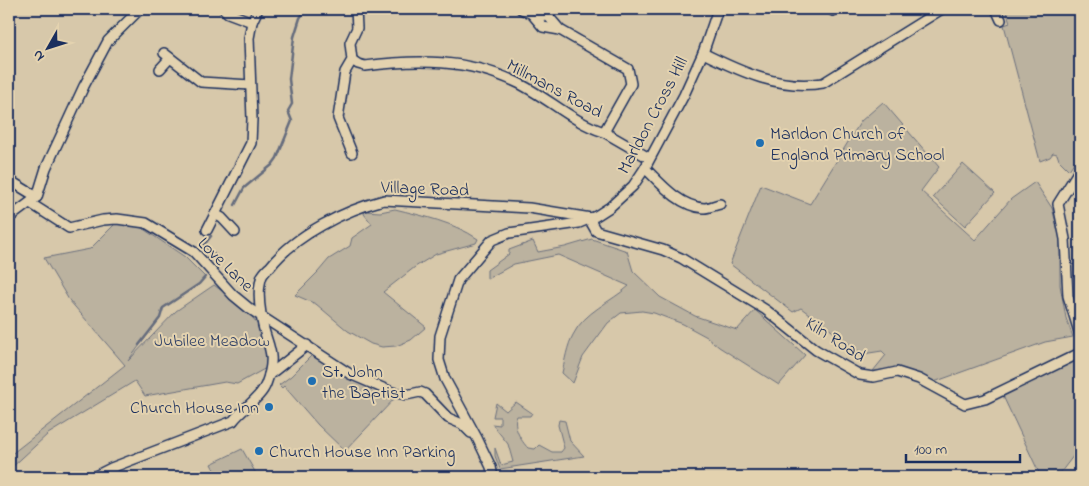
<svg xmlns="http://www.w3.org/2000/svg" width="1089" height="486" viewBox="0 0 1089 486" font-family="'Indie Flower',sans-serif">
<style>
.green{fill:#bbb29f;stroke:#6b707e}
.lines{fill:none;stroke-linecap:round;stroke-linejoin:round}
.stream{stroke:#656c7d;stroke-width:2.5}
.minor-casing{stroke:#1b2f5e;stroke-width:12}
.minor{stroke:#e3d2af;stroke-width:9}
.poi-dot{fill:#1f6fb2;stroke:#e3d2af;stroke-width:2}
.labels{text-anchor:middle;stroke-width:4;stroke-linejoin:round;paint-order:stroke}
.street-label{font-size:18px;fill:#1b2f5e;stroke:#e3d2af}
.poi-label{font-size:18px;fill:#1b2f5e;stroke:#e3d2af;text-anchor:start}
.park-label{font-size:18px;fill:#334368;stroke:#e3d2af}
</style>
<rect width="100%" height="100%" fill="#d7c8aa"/>
<filter id="ink" filterUnits="userSpaceOnUse"><feTurbulence type="fractalNoise" baseFrequency=".02" numOctaves="2"/><feDisplacementMap in="SourceGraphic" scale="10" xChannelSelector="R" yChannelSelector="G"/><feConvolveMatrix kernelMatrix="1 2 1 2 8 2 1 2 1" color-interpolation-filters="sRGB"/></filter>
<g filter="url(#ink)">
<!-- green -->
<g class="green">
<path d="M1006,9h74v144l-11,17 -10,-10 -2,-6 -4,-1 -3,4 -10,4 -36,-136 6,-2z"/>
<path d="M883,102l56,65 -18,24 54,49 36,-41 24,-17 17,26 8,30v47l6,33 7,19 -28,5 -111,40c-24,-11 -34,-15 -61,-11l13,-16 -4,-4 -19,3 -62,-46 -8,4 -63,-48 31,-79 49,19 51,-83z"/>
<path d="M963,164l32,29 -30,33 -32,-29z"/>
<path d="M395,209c28,7 58,13 83,30l-2,4 -40,11 -21,13 -32,25 43,35 -15,13 -15,6 -14,1 -11,-3 -23,-13 -32,-27 -21,-9 23,-23 11,-13 21,-13 2,-8 20,-14 -8,-10 1,-3 15,1z"/>
<path d="M118,221l24,7 43,29 20,20 -6,7 -36,24 -3,10 -32,43 48,-50 38,-26c21,16 45,31 52,58 2,8 2,17 2,24l-31,17 -12,-2 -80,14 -10,-15 -87,53 -39,36v-14l116,-91 -56,-65 -25,-42 46,-9z"/>
<path d="M592,239l35,12 6,20 27,26 35,19 42,14 18,-20 50,45 -26,30 -60,-38 -12,-10 -24,-13 -29,-11 -12,-2 -21,2 -13,10 -25,34 -10,26 -11,-10c3,-13 5,-27 11,-38 11,-23 38,-33 56,-49l-71,-31 -44,9 -27,15v-9l22,-16v-4l24,-9 5,11 27,-5z"/>
<path d="M315,352l81,45 -51,54 -27,-26 -34,-39 -2,2 -3,-3 12,-9z"/>
<path d="M1080,358v89l-19,25 -7,5h-13l-38,-81z"/>
<path d="M516,402l16,11 -2,3h-13c-5,10 4,25 11,32l7,1 4,-4 13,7h9l3,-4 -6,-23 1,-5 6,1 5,20 14,15 -84,13 -5,-13v-8l6,17 12,-3 -5,-18 -16,-20 8,1v-8h-7l3,-14 10,8z"/>
<path d="M242,449l16,28h-40l-7,-13z"/>
</g>
<g class="lines">
<!-- stream -->
<g class="stream">
<path d="M235,205l9,-17 28,-23 5,-7 15,-37 -4,-10 4,-7 -3,-25 5,-42 6,-19 6,-9"/>
<path d="M211,236l-7,9 18,17"/>
<path d="M139,345l21,-27 3,-10 36,-24 6,-7"/>
</g>
<defs>
<g id="minor">
<path d="M224,9l4,4 24,9"/>
<path d="M521,9l11,5 11,13 17,3"/>
<path d="M832,9l1,2"/>
<path d="M996,9l5,11"/>
<path d="M532,14l17,3 11,13 68,39 3,15 -27,48"/>
<path d="M164,53l37,29 49,3"/>
<path d="M703,53c38,19 77,37 120,30l119,-74"/>
<path d="M352,60l6,4 7,2c52,-7 103,-7 151,16 30,14 56,40 88,50l45,26"/>
<path d="M160,69l10,-11"/>
<path d="M352,153l-14,-35 7,-46 7,-12 -2,-17 7,-15 -1,-19"/>
<path d="M645,168c15,15 35,39 59,40 5,0 11,-3 16,-4"/>
<path d="M1080,169l-22,35 7,35 3,57 12,39"/>
<path d="M9,180l28,17"/>
<path d="M30,203l39,25 34,-8 14,-1 29,4 48,29 39,43 17,14 100,65 42,18 14,3 14,-3 5,2 23,24 14,6 9,9"/>
<path d="M215,214l7,4 13,14"/>
<path d="M9,218l28,-21 9,-29 38,-82 24,-45 32,-32"/>
<path d="M591,218l1,6 4,7 67,19 18,8 85,52 50,40 44,25 14,2 23,-5 22,7 46,25 20,-5 95,-46"/>
<path d="M207,230l44,-87 1,-24 -3,-81 3,-16 6,-13"/>
<path d="M269,375l38,-30"/>
<path d="M93,477l18,-9 122,-47c10,-13 28,-23 33,-37 13,-34 -2,-40 -5,-70 -2,-12 -3,-27 1,-38 2,-3 5,-7 8,-9 25,-32 75,-57 114,-67l145,8 62,10"/>
<path d="M493,477l-2,-10 -14,-29 -32,-59 -6,-19 1,-24 18,-56 34,-40 17,-7 70,-10 17,-7 14,-9 23,-21 12,-18 39,-73 19,-42 15,-44"/>
</g>
</defs>
<!-- minor casing -->
<use href="#minor" class="minor-casing"/>
<!-- minor -->
<use href="#minor" class="minor"/>
</g>
</g>
<!-- markers -->
<g class="poi-dot">
<circle cx="760" cy="143" r="5"/>
<circle cx="312" cy="381" r="5"/>
<circle cx="269" cy="407" r="5"/>
<circle cx="259" cy="451" r="5"/>
</g>
<g class="labels">
<!-- street labels -->
<g class="street-label">
<text transform="translate(555 88) rotate(28)" y="6">Millmans Road</text>
<text transform="translate(652 115) rotate(-62)" y="6">Marldon Cross Hill</text>
<text transform="translate(425 188) rotate(2)" y="6">Village Road</text>
<text transform="translate(226 264) rotate(44)" y="6">Love Lane</text>
<text transform="translate(836 339) rotate(33)" y="6">Kiln Road</text>
</g>
<!-- poi labels -->
<g class="poi-label">
<text x="770" y="139">Marldon Church of<tspan x="770" dy="21">England Primary School</tspan></text>
<text x="322" y="377">St. John<tspan x="322" dy="21">the Baptist</tspan></text>
<text x="259" y="413" text-anchor="end">Church House Inn</text>
<text x="269" y="457">Church House Inn Parking</text>
</g>
<!-- park labels -->
<g class="park-label">
<text x="212" y="346">Jubilee Meadow</text>
</g>
</g>
<!-- margin -->
<rect width="1089" height="486" fill="none" stroke="#e3d2af" stroke-width="30"/>
<rect x="15" y="15" width="1059" height="456" fill="none" stroke="#1b2f5e" stroke-width="2" filter="url(#ink)"/>
<!-- north arrow -->
<g transform="translate(48 48) rotate(231)" stroke="#e3d2af" stroke-width="4" paint-order="stroke">
<path d="M0-4L9 19L0 12L-9 19Z" fill="#1b2f5e"/>
<text y="-8" font-size="14" font-weight="bold" text-anchor="middle" fill="#1b2f5e">N</text>
</g>
<!-- scale -->
<path d="M906 454v8h114v-8" fill="none" stroke="#1b2f5e" stroke-width="2.5"/>
<text x="914" y="454" font-size="15" fill="#1b2f5e" stroke="#e3d2af" stroke-width="4" paint-order="stroke">100 m</text>
</svg>
